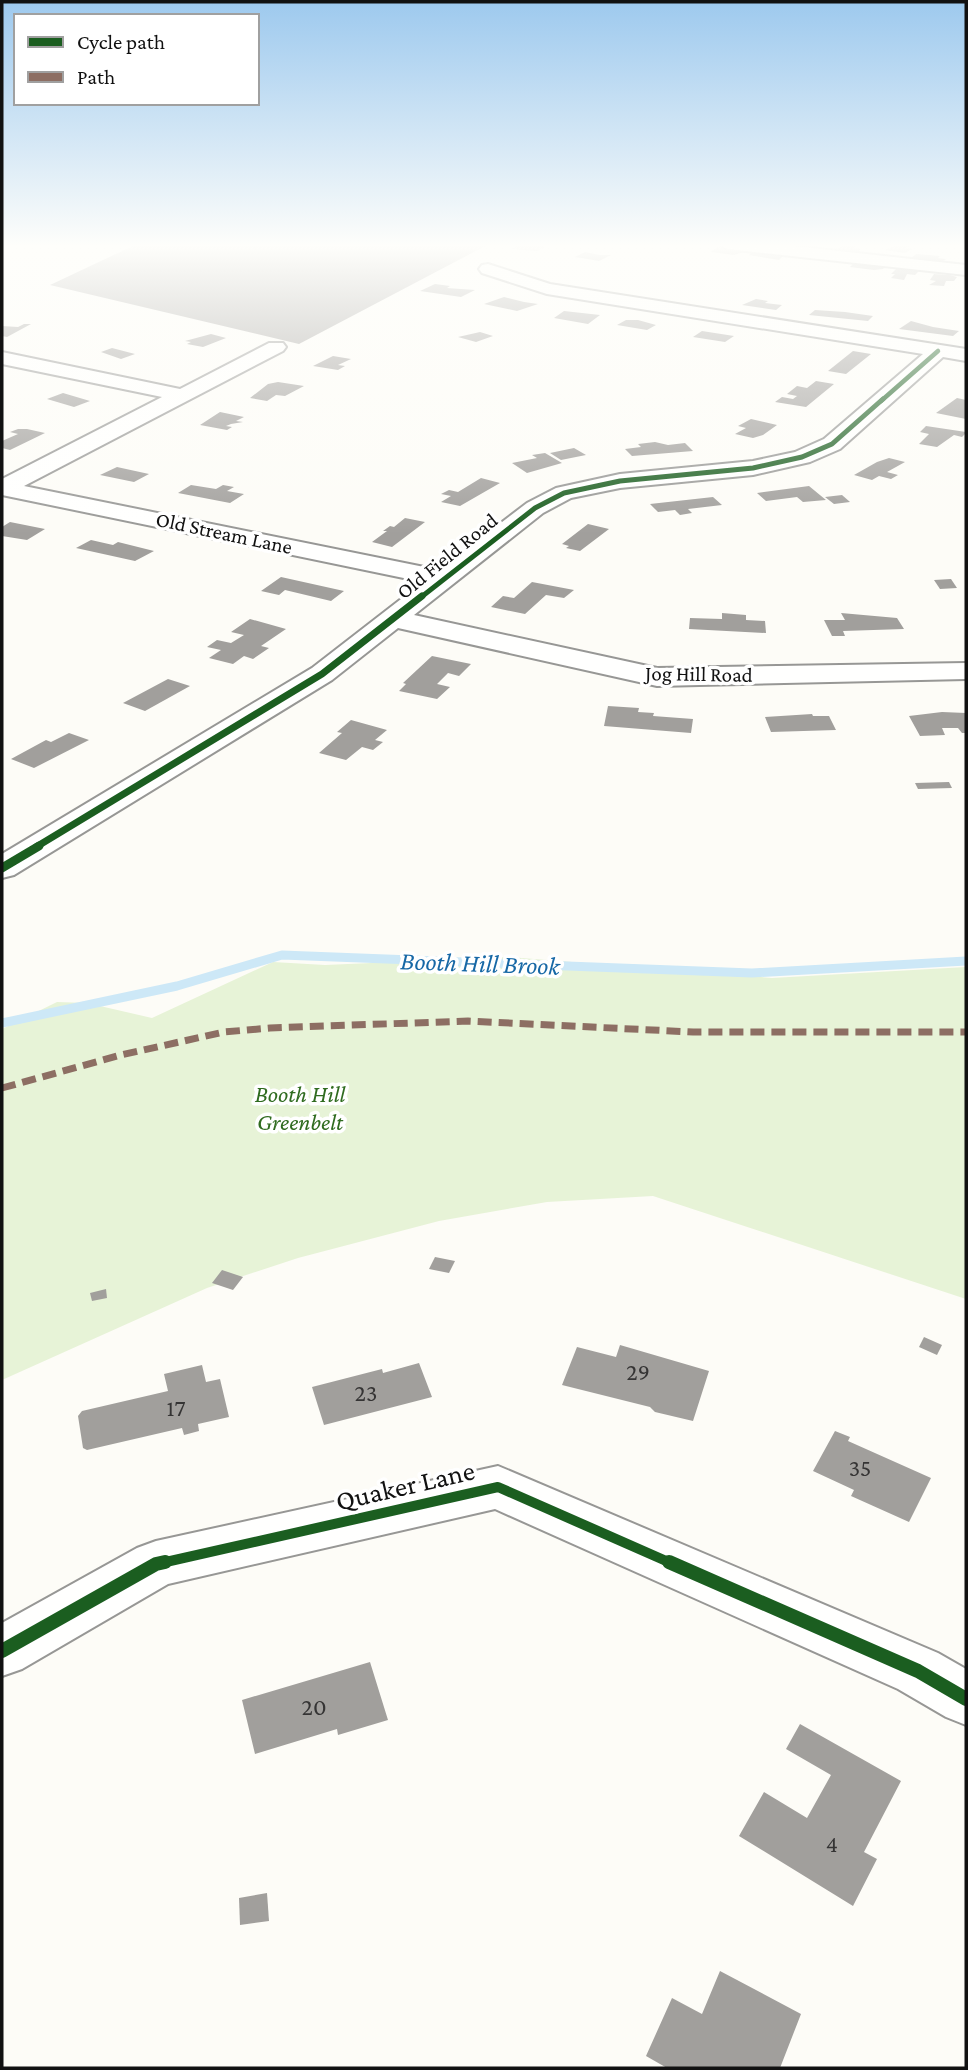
<svg xmlns="http://www.w3.org/2000/svg" width="968" height="2070" viewBox="0 0 968 2070" font-family="'Crimson Pro',serif">
<style>
.green{fill:#e7f3d7}
.lines{fill:none;stroke-linecap:round;stroke-linejoin:round}
.stream{stroke:#cde8f7;stroke-width:9}
.building{fill:#a19f9c}
.minor-casing{stroke:#979795;stroke-width:4}
.minor{fill:#fffffe;fill-rule:evenodd}
.quiet{stroke:#8d6e63;stroke-width:7;stroke-dasharray:14 7;stroke-linecap:butt}
.cycleway-far5-casing{stroke:#fff;stroke-width:6}
.cycleway-far4-casing{stroke:#fff;stroke-width:8}
.cycleway-far3-casing{stroke:#fff;stroke-width:10}
.cycleway-far2-casing{stroke:#fff;stroke-width:13}
.cycleway-far1-casing{stroke:#fff;stroke-width:15}
.cycleway-casing{stroke:#fff;stroke-width:18}
.cycleway-far5{stroke:#1b5e20;stroke-width:4.5}
.cycleway-far4{stroke:#1b5e20;stroke-width:5}
.cycleway-far3{stroke:#1b5e20;stroke-width:7}
.cycleway-far2{stroke:#1b5e20;stroke-width:9}
.cycleway-far1{stroke:#1b5e20;stroke-width:10}
.cycleway{stroke:#1b5e20;stroke-width:14}
.labels{text-anchor:middle;stroke-width:7;stroke-linejoin:round;paint-order:stroke}
.far-street-label{font-size:21px;fill:#111;stroke:#fff}
.park-label{font-size:24px;font-style:italic;fill:#2f6b1f;stroke:#fff}
.near-number-label{font-size:24px;fill:#353434}
.water-label{font-size:26px;font-style:italic;fill:#1768a6;stroke:#fff}
.near-street-label{font-size:28px;fill:#111;stroke:#fff}
</style>
<rect width="100%" height="100%" fill="#fdfcf7"/>
<!-- green -->
<path class="green" d="M509,957l263,21 194,-11v332l-313,-103 -106,6 -108,19 -141,37 -91,30 -205,92v-351l55,-27 30,1 65,15 121,-56 52,3z"/>
<g class="lines">
<!-- stream -->
<path class="stream" d="M2,1023l175,-37 105,-31 470,18 214,-12"/>
</g>
<!-- building -->
<g class="building">
<path d="M137,244h352l-190,100 -249,-59z"/>
<path d="M520,244h10l15,3 -8,4 -25,-2z"/>
<path d="M844,244h15l-5,4 7,1 -4,4 -22,-2z"/>
<path d="M899,244h17l-10,4 6,1 -7,4 -20,-3z"/>
<path d="M717,247l12,1 18,3 -13,4 -23,-3z"/>
<path d="M585,252l14,3h12l-12,6 -24,-4z"/>
<path d="M753,252l32,2 -6,6 -30,-5z"/>
<path d="M916,254l24,2 -2,2 8,1 -4,3 -32,-3z"/>
<path d="M855,262l31,4 -3,3 -9,1 -24,-3z"/>
<path d="M897,268l16,2 6,1 -4,4 -8,-1 -3,6 -13,-2 4,-4h-4z"/>
<path d="M934,274l16,1 7,2 -3,4h-8l-2,5 -15,-1 7,-4 -6,-1z"/>
<path d="M435,284l15,2 -3,2 28,2 -14,7 -41,-6z"/>
<path d="M504,297l20,5 14,2 -21,7 -33,-7z"/>
<path d="M756,299l12,2 -3,2 17,2 -6,5 -34,-5z"/>
<path d="M815,310l30,2 28,4 -5,5 -59,-6z"/>
<path d="M564,311l36,4 -12,9 -34,-6z"/>
<path d="M626,320h12l18,5 -9,5 -30,-5z"/>
<path d="M911,321l22,6 26,4 -6,5 -54,-7z"/>
<path d="M24,324h7l-24,13 -5,-1v-10l16,1z"/>
<path d="M702,331l32,5 -9,6 -32,-5z"/>
<path d="M480,332l13,4 -17,6 -18,-5z"/>
<path d="M211,334l15,4 -23,9 -16,-3 4,-2 -6,-1z"/>
<path d="M112,348l23,6 -14,5 -20,-7z"/>
<path d="M853,351l18,3 -25,20 -18,-3z"/>
<path d="M333,356l18,3 -13,6 7,1 -7,4 -25,-4z"/>
<path d="M816,381l18,3 -28,23 -31,-5 7,-5 11,2 4,-3 -10,-2 10,-8 10,2z"/>
<path d="M278,382l26,4 -19,10 -9,-1 -9,6 -17,-3 18,-14z"/>
<path d="M63,393l27,8 -16,6 -27,-8z"/>
<path d="M957,398l9,2v19l-30,-6z"/>
<path d="M220,412l24,5 -8,4 7,1 -12,2 -5,2 6,1 -5,3 -27,-5z"/>
<path d="M751,419l26,6 -14,10 -10,3 -18,-4 11,-6 -8,-2z"/>
<path d="M926,426l40,6v1l-4,4 -8,-2 -17,12 -18,-3 10,-10 -9,-2z"/>
<path d="M18,429h9l18,4 -35,17 -8,-2v-7l16,-7 -8,-2z"/>
<path d="M655,442l13,3 17,-2 8,8 -61,5 -7,-7 16,-2 -3,-3z"/>
<path d="M574,448l12,7 -25,5 -11,-7z"/>
<path d="M545,453l17,10 -35,10 -15,-10 25,-5 -5,-3z"/>
<path d="M889,458l16,4 -18,10 11,3 -7,4 -12,-3 -7,4 -18,-5 23,-13z"/>
<path d="M117,467l32,7 -15,8 -34,-7z"/>
<path d="M481,478l19,5 -40,23 -19,-4 10,-6 -10,-2 8,-4 9,2z"/>
<path d="M191,485l25,4 7,-4 11,2 -7,4 17,3 -14,9 -52,-10z"/>
<path d="M809,486l17,14 -23,2 -6,-5 -31,4 -9,-8z"/>
<path d="M842,495l8,7 -16,2 -9,-7z"/>
<path d="M713,497l9,8 -34,4 4,4 -12,2 -5,-5 -17,2 -8,-8z"/>
<path d="M405,518l20,4 -33,25 -20,-5 15,-11h-4l7,-5 4,1z"/>
<path d="M10,522l35,7 -18,11 -25,-4v-9z"/>
<path d="M588,524l21,5 -29,22 -14,-3 3,-2 -7,-2z"/>
<path d="M91,540l22,5 5,-3 36,9 -19,10 -59,-13z"/>
<path d="M281,577l63,14 -13,10 -46,-11 -6,5 -18,-4z"/>
<path d="M951,579l6,9 -17,1 -6,-9z"/>
<path d="M532,582l42,8 -10,8 -18,-3 -21,19 -34,-7 12,-11 11,2z"/>
<path d="M722,613l24,2v5l19,1 1,12 -77,-4 1,-11 32,1z"/>
<path d="M841,613l56,5 7,11 -61,2 2,5h-13l-8,-16h21z"/>
<path d="M250,619l36,10 -25,17 8,2 -16,11 -9,-3 -11,8 -24,-6 12,-8 -14,-3 10,-7 14,3 13,-8 -13,-3z"/>
<path d="M432,656l39,8 -12,12 -11,-3 -11,11 13,3 -13,12 -38,-8 7,-7 -3,-1z"/>
<path d="M168,679l22,7 -45,25 -22,-8z"/>
<path d="M608,706l31,2 -1,4 16,1 -1,3 40,3 -2,14 -87,-7z"/>
<path d="M942,712l24,1v20h-4l-4,-5h-16l3,7 -25,1 -11,-20z"/>
<path d="M812,714l1,2h16l7,14 -65,2 -6,-15z"/>
<path d="M351,720l36,10 -12,10 8,2 -10,8 -11,-3 -16,13 -27,-7 23,-20 -5,-1z"/>
<path d="M69,733l20,7 -55,28 -23,-9 35,-19 5,2z"/>
<path d="M949,782l3,6 -34,1 -3,-6z"/>
<path d="M435,1257l20,4 -6,12 -20,-4z"/>
<path d="M222,1270l21,7 -10,13 -21,-7z"/>
<path d="M106,1289l1,9 -15,3 -2,-8z"/>
<path d="M924,1337l18,8 -5,10 -18,-8z"/>
<path d="M620,1345l89,26 -16,50 -38,-9 -5,-5 -88,-22 15,-38 39,10z"/>
<path d="M419,1363l13,34 -108,28 -12,-38 70,-18 1,4z"/>
<path d="M202,1365l4,17 14,-3 9,38 -31,7 1,7 -15,4 -2,-7 -95,22 -4,-2 -5,-32 4,-5 86,-20 -4,-17z"/>
<path d="M835,1431l15,6 -2,4 83,37 -22,44 -58,-26 3,-6 -41,-19z"/>
<path d="M370,1662l18,58 -50,15 -1,-6 -82,25 -13,-54z"/>
<path d="M800,1724l101,57 -37,71 13,7 -24,47 -114,-70 25,-44 43,26 24,-43 -45,-26z"/>
<path d="M267,1893l2,28 -29,4 -1,-27z"/>
<path d="M720,1971l81,43 -21,54h-113l-21,-12 26,-58 30,16z"/>
</g>
<g class="lines">
<defs>
<g id="minor">
<path d="M719,244h56l191,21v10l-239,-26z"/>
<path d="M488,264l62,20 416,65v12l-23,-4 -103,92 -30,13 -57,13 -133,13 -49,10 -28,15 -129,102 243,53 309,-5v16l-309,7 -259,-58 -66,52 -318,195 -12,3v-24l310,-186 111,-86 -421,-87v-16l160,-82 -160,-33v-12l178,37 89,-46h14l3,4 -3,4 -259,135 415,84 88,-67 29,-15 64,-14 133,-13 42,-9 29,-13 99,-85 -376,-60 -65,-21 -3,-4 3,-4z"/>
<path d="M498,1466l440,187 28,16v56l-20,-8 -48,-28 -403,-180 -327,75 -146,85 -20,7v-53l135,-75 19,-7z"/>
</g>
</defs>
<!-- minor casing -->
<use href="#minor" class="minor-casing"/>
<!-- minor -->
<use href="#minor" class="minor"/>
<!-- quiet -->
<path class="quiet" d="M2,1088l119,-33 103,-23 46,-4 198,-7 225,11h273"/>
<defs>
<path id="cycleway-far5" d="M881,401l57,-50"/>
<path id="cycleway-far4" d="M420,598l115,-90 29,-15 56,-12 133,-13 49,-11 30,-13 51,-45"/>
<path id="cycleway-far3" d="M36,847l286,-173 100,-78"/>
<path id="cycleway-far2" d="M2,868l37,-22"/>
<path id="cycleway-far1" d="M157,1564l341,-77 175,77"/>
<g id="cycleway">
<path d="M669,1562l249,109 48,28"/>
<path d="M2,1651l154,-87 9,-2"/>
</g>
</defs>
<!-- cycleway-far5 casing -->
<use href="#cycleway-far5" class="cycleway-far5-casing"/>
<!-- cycleway-far4 casing -->
<use href="#cycleway-far4" class="cycleway-far4-casing"/>
<!-- cycleway-far3 casing -->
<use href="#cycleway-far3" class="cycleway-far3-casing"/>
<!-- cycleway-far2 casing -->
<use href="#cycleway-far2" class="cycleway-far2-casing"/>
<!-- cycleway-far1 casing -->
<use href="#cycleway-far1" class="cycleway-far1-casing"/>
<!-- cycleway casing -->
<use href="#cycleway" class="cycleway-casing"/>
<!-- cycleway-far5 -->
<use href="#cycleway-far5" class="cycleway-far5"/>
<!-- cycleway-far4 -->
<use href="#cycleway-far4" class="cycleway-far4"/>
<!-- cycleway-far3 -->
<use href="#cycleway-far3" class="cycleway-far3"/>
<!-- cycleway-far2 -->
<use href="#cycleway-far2" class="cycleway-far2"/>
<!-- cycleway-far1 -->
<use href="#cycleway-far1" class="cycleway-far1"/>
<!-- cycleway -->
<use href="#cycleway" class="cycleway"/>
</g>
<!-- sky -->
<linearGradient id="sky" x2="0" y2="1"><stop stop-color="#9dc9ee"/><stop offset="0.46" stop-color="#fefefb"/><stop offset="1" stop-color="#fefefb" stop-opacity="0"/></linearGradient>
<rect width="968" height="534" fill="url(#sky)"/>
<g class="labels">
<!-- far-street labels -->
<g class="far-street-label">
<text transform="translate(224 533) rotate(12)" y="7">Old Stream Lane</text>
<text transform="translate(447 556) rotate(-39)" y="7">Old Field Road</text>
<text transform="translate(699 674) rotate(1)" y="7">Jog Hill Road</text>
</g>
<!-- park labels -->
<g class="park-label">
<text x="300" y="1102">Booth Hill<tspan x="300" dy="28">Greenbelt</tspan></text>
</g>
<!-- near-number labels -->
<g class="near-number-label">
<text x="638" y="1380">29</text>
<text x="366" y="1401">23</text>
<text x="176" y="1416">17</text>
<text x="860" y="1476">35</text>
<text x="314" y="1715">20</text>
<text x="832" y="1852">4</text>
</g>
<!-- water labels -->
<g class="water-label">
<text transform="translate(480 963) rotate(2)" y="9">Booth Hill Brook</text>
</g>
<!-- near-street labels -->
<g class="near-street-label">
<text transform="translate(405 1485) rotate(-13)" y="10">Quaker Lane</text>
</g>
</g>
<!-- border -->
<rect width="968" height="2070" fill="none" stroke="#111111" stroke-width="7"/>
<!-- legend -->
<rect x="14" y="14" width="245" height="91" fill="#ffffff" stroke="#a0a0a0" stroke-width="2"/>
<rect x="28" y="37" width="35" height="10" fill="#1b5e20" stroke="#a0a0a0" stroke-width="2"/>
<text x="77" y="49" font-size="21" fill="#111111">Cycle path</text>
<rect x="28" y="72" width="35" height="10" fill="#8d6e63" stroke="#a0a0a0" stroke-width="2"/>
<text x="77" y="84" font-size="21" fill="#111111">Path</text>
</svg>
